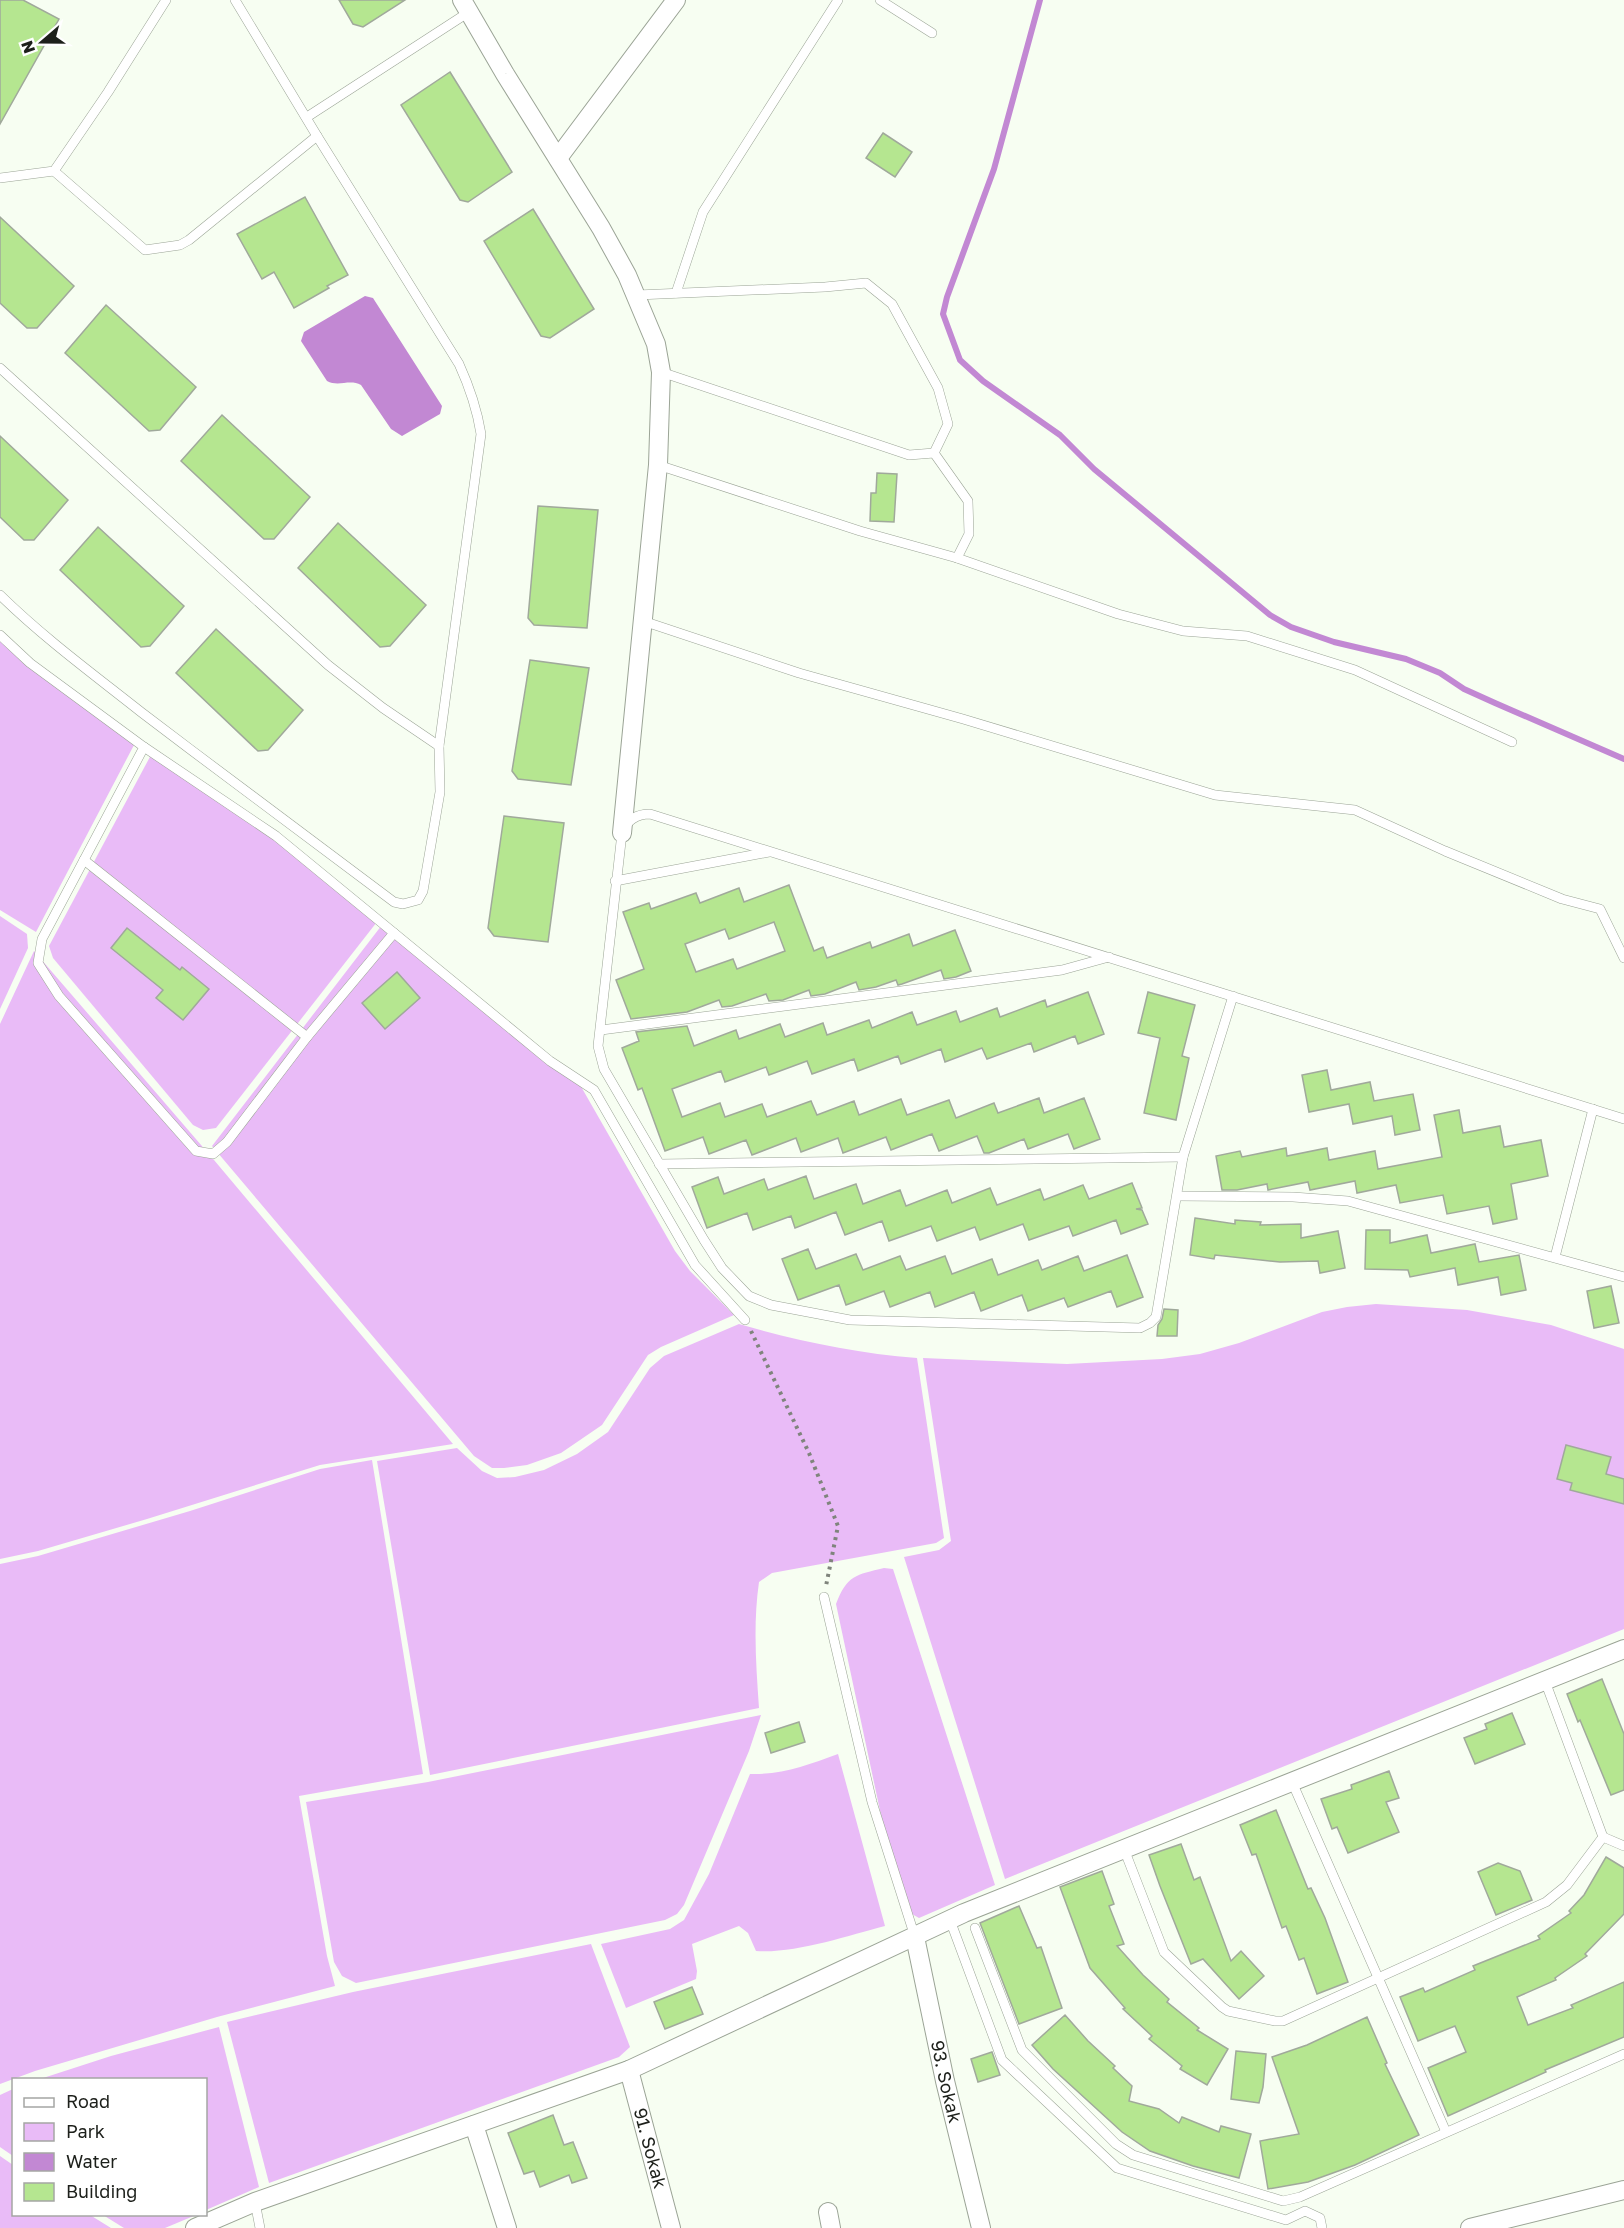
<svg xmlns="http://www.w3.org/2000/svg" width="1624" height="2228" viewBox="0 0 1624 2228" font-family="'Golos Text',sans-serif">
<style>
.green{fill:#e9bbf7}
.water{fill:#c288d3}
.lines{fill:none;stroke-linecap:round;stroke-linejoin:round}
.stream{stroke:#c288d3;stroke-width:6}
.building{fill:#b5e690;stroke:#a0a99b;stroke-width:1.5;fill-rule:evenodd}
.service-casing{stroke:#9ba496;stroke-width:10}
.minor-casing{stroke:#9ba496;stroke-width:20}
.path{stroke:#7f847c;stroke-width:4;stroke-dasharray:3 4.5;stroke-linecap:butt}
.service{stroke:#fff;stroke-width:9}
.minor{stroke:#fff;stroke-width:18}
.labels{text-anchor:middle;stroke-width:4.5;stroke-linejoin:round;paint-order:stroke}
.street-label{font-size:18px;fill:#1d201b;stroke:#fff}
</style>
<rect width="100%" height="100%" fill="#f7fef2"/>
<!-- green -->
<g class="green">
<path d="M0,641l134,104 -98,187 -36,-22z"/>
<path d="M152,753l137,88 91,77 -164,210 -13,2 -10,-5 -140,-167 -4,-12z"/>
<path d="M0,916l27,18 1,14 -28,61z"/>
<path d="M385,921l194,162 96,168 15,20 44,44 -73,32 -13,8 -46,70 -41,28 -34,12 -23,3h-12l-18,-12 -262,-310z"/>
<path d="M34,951l180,209 239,284 -133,21 -173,54 -109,32 -38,8v-535z"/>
<path d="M1376,1304l91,6 84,15 73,24v280l-619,250 -101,-322 35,-7 12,-9 -28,-183 144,6 95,-5 38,-5 39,-11 83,-31 25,-5z"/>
<path d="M739,1324c59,17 117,29 178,34l27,180 -8,5 -164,30 -13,9c-6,42 -3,83 0,126l-329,67 -53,-314 80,-13 25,23 15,7 18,-1 29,-7 33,-16 31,-22 42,-64 14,-12z"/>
<path d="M372,1460l51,314 -124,22 28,160 8,30 -118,31 -182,54 -35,13v-520l38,-8 152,-45 130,-42z"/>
<path d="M884,1568l9,1 102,316 -76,33 -7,-4 -27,-80 -49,-230c11,-29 20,-29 48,-36z"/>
<path d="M761,1715l-12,36 -65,154 -7,9 -12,6 -309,63 -14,-7 -8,-14 -28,-160 122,-20z"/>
<path d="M838,1754l47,172c-38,10 -92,28 -129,25l-8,-18 -9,-7 -47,18 5,27 -1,8 -70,29 -25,-64 69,-15 14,-9 25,-46 41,-100c32,1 58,-9 88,-20z"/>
<path d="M591,1944l39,103 -11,10 -350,126 -42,-161 126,-30z"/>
<path d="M219,2027l40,160 -53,23v-130l-166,-1 71,-23z"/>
<path d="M13,2089v67l-13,-9v-52z"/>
<path d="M0,2156l13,9 1,49 76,1 21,13h-111z"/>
<path d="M103,2215h93l-31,13h-41z"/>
</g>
<!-- water -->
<path class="water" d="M365,296l8,2 69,108 -2,8 -38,22 -11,-7 -30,-44c-11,-6 -23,2 -34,-4l-26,-40 3,-9z"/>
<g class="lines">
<!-- stream -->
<path class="stream" d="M1040,0l-46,169 -47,128 -4,17 17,46 23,21 77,54 34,34 176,146 21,12 43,15 72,17 34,14 24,16 31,14 129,56"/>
</g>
<!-- building -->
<g class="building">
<path d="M0,0h23l36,19 -59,105z"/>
<path d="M339,0h66l-42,27 -10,-3z"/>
<path d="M450,72l62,100 -44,30 -8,-2 -59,-95z"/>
<path d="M883,133l29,19 -17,25 -29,-19z"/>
<path d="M305,197l43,78 -21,11 2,2 -35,20 -20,-36 -12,7 -25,-45z"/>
<path d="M533,209l61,100 -44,29 -9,-2 -57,-95z"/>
<path d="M0,217l74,69 -37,42h-10l-27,-25z"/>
<path d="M106,305l90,82 -36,43 -11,1 -84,-78z"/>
<path d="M222,415l88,82 -36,42h-10l-83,-78z"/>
<path d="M0,436l68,64 -34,40h-10l-24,-23z"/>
<path d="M877,473l20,1 -3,48 -24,-1 1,-28h5z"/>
<path d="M538,506l60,4 -11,118 -53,-3 -6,-7z"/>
<path d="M338,523l88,82 -36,41 -10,1 -82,-79z"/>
<path d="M98,527l86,79 -34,40 -9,1 -81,-77z"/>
<path d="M216,629l87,81 -35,40 -10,1 -82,-78z"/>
<path d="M530,660l59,8 -18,117 -53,-6 -6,-8z"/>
<path d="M504,816l60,7 -16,119 -54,-6 -6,-8z"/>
<path d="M789,885l25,66 9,-4 4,11 43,-16 2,6 37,-14 4,12 42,-16 16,41 -15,6 -12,2 -3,-9 -39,14 -4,1 -2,-5 -20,7 -17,3 -3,-8 -31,12 -14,2 -2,-6 -26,10 -14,1 -3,-7 -34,12 -10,1 -3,-7 -32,12 -56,7 -15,-39 28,-11 -21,-57 26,-9 2,6 45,-16 4,10 39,-15 5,14zM774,922l11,29 -48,18 -4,-10 -37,13 -11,-28 40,-15 4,10z"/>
<path d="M127,928l53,42 2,-3 27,22 -26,31 -27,-22 7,-8 -52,-42z"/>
<path d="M397,972l23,26 -35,31 -23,-26z"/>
<path d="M1088,992l16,42 -26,10 -3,-8 -41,16 -3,-9 -44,16 -5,-11 -37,14 -4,-13 -40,15 -3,-8 -40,15 -4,-12 -42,15 -5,-13 -38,14 -3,-8 -41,15 -4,-11 -49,18 10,28 38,-14 5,14 37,-13 5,13 44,-16 6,14 37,-14 5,14 42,-16 6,16 42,-15 7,18 38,-15 4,10 41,-15 5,15 40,-15 16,41 -26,10 -6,-15 -40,15 -4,-10 -35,14h-5l-7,-17 -38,15 -7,-17 -41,16 -5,-13 -43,16 -5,-15 -37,14 -5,-14 -44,17 -6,-15 -37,14 -6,-17 -38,14 -23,-63 -4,2 -16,-42 17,-7 -3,-9 51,-6 7,20 42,-16 3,9 41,-15 5,13 38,-14 4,12 42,-15 3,8 40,-16 5,13 39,-14 4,11 37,-14 3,9 45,-17 2,7z"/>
<path d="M1148,992l47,13 -13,51 7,2 -13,62 -32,-7 16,-75 -22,-5z"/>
<path d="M1327,1070l4,20 39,-8 4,19 39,-7 7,36 -25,5 -3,-19 -39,8 -4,-20 -40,8 -7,-37z"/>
<path d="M1459,1110l4,23 37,-7 4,21 37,-7 7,36 -37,8 6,35 -24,5 -4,-18 -42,8 -4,-19 -43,8 -4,-18 -39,8 -2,-12 -45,9 -2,-8 -40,8 -1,-6 -30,6h-15l-6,-34 24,-5 2,6 44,-9 1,8 40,-8 2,12 46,-9 3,18 64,-12 -8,-42z"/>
<path d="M806,1176l8,23 42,-15 7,20 37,-14 6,16 41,-16 5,13 38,-15 7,17 43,-16 4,11 39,-15 6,14 43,-16 10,25 -6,1 6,1 6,14 -27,10 -5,-14 -43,16 -4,-10 -40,14 -6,-16 -43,16 -5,-13 -38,14 -6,-15 -42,15 -7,-20 -37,14 -9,-23 -41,16 -4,-12 -38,14 -6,-17 -40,15 -15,-41 26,-10 6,17 40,-15 4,11z"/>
<path d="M1195,1218l40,6v-4l26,2 -1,3 41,-1v14l37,-7 7,37 -25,5 -2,-12 -38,1 -65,-7 -1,4 -24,-4z"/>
<path d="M1366,1230h24v13l37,-8 4,18 44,-9 4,18 40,-7 7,35 -25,5 -3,-18 -40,8 -3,-17 -45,9 -2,-7 -43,-1z"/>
<path d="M808,1249l8,20 40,-15 7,16 37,-14 6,14 39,-14 7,18 40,-15 6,16 40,-15 4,10 36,-14 6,15 43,-16 16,42 -26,10 -6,-16 -43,16 -4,-9 -36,13 -6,-16 -41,16 -7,-19 -39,15 -5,-15 -40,15 -6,-16 -38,14 -7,-20 -41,15 -16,-41z"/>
<path d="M1611,1286l8,37 -25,5 -7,-37z"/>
<path d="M1164,1309l14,1 -1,26h-20l1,-11 4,-6z"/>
<path d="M1566,1445l45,12 -5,17 18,5v25l-54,-14 2,-7 -15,-4z"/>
<path d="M1602,1679l22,55v56l-13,5 -31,-75 -2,2 -11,-28z"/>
<path d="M1512,1713l13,31 -50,20 -11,-26 23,-9 -2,-5z"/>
<path d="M799,1722l6,20 -34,11 -6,-20z"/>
<path d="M1389,1771l10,27 -13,4 13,30 -51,21 -11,-26 -5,2 -11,-30 31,-10 -1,-4z"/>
<path d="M1276,1810l32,79 3,-1 14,30 23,64 -31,12 -13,-36 -5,2 -13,-34 -4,2 -26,-74 -4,1 -12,-30z"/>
<path d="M1181,1844l13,36 6,-3 31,84 10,-10 23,25 -25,23 -36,-40 -12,5 -31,-78 -11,-31z"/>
<path d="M1606,1857l18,11v46l-39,40 2,2 -32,22 1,2 -39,17 11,28 45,-17 -2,-3 53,-23v55l-79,33 1,2 -98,44 -20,-48 38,-16 -11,-26 -37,15 -18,-44 23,-9 2,4 50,-22 -2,-4 67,-27 -2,-3 33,-23 -2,-2 15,-16z"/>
<path d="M1498,1863l22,8 12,29 -36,15 -18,-43z"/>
<path d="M1102,1871l12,33 -5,2 15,38 -7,2 26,29 26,24 -2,3 32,26 -2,2 31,19 -21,36 -27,-16 2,-3 -33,-27 3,-3 -29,-27 2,-1 -35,-40 -30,-81z"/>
<path d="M1019,1906l18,42 4,-1 21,61 -43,16 -39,-101z"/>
<path d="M692,1987l11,27 -38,15 -11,-27z"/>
<path d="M1065,2015l23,26 27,25 -2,2 19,18 -3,15 30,8 20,14 3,-6 37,15 2,-6 30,8 -12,44 -46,-12 -43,-15 -28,-19 -69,-63 -21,-24z"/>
<path d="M1367,2017l20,46 -2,1 34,71 -64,30 -47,17 -40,7 -8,-48 39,-7 -27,-77 35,-12z"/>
<path d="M1236,2051l30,3 -3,33 -4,16 -28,-4z"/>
<path d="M992,2052l8,23 -22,7 -7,-23z"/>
<path d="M553,2115l11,30 9,-3 14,36 -15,5 -3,-8 -29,12 -6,-16 -10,3 -16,-41z"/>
</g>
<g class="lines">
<defs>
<g id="service">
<path d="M880,0l52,33"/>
<path d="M307,117l162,-105"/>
<path d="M54,171l91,79 35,-5 9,-5 128,-104"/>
<path d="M0,178l54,-7 54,-79 58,-92"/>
<path d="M676,293l27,-81 135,-212"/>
<path d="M637,295l188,-8 41,-4 26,21 46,84 10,36 -14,29 -25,2 -248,-83"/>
<path d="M0,368l328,297 55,43 56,38"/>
<path d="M934,453l34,48 1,33 -12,24"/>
<path d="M658,465l202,66 97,27 161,56 65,17 64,5 108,34 157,72"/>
<path d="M0,595c44,43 93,79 141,117 84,64 169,127 253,190l9,2 15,-4 5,-9 17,-99 -1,-46 42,-312c-4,-25 -11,-46 -22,-70l-142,-228 -82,-136"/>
<path d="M643,621l156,52 164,46 252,76 140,15 90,41 117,48 38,10 24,49"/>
<path d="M0,635l30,28 114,84 -102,192 -4,24 21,33 137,155 17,3 14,-12 80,-105 87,-104"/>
<path d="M144,747l132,89 274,225 44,29 101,175 50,55"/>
<path d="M84,860l223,177"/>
<path d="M615,881l154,-29"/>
<path d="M1233,996l-50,161 -27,160 -6,6 -10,5 -290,-8 -79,-15 -22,-9 -27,-28 -18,-28 -100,-171 -6,-23 24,-213c5,-13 14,-19 28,-19 325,101 650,202 974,305"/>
<path d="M601,1030l461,-60 47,-13"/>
<path d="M659,1164l524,-7"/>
<path d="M1177,1196l116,1 55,4 276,76"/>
<path d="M1555,1257l38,-148"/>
<path d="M824,1597l48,205 43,135"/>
<path d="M1545,1681l58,156"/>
<path d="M1292,1782l154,350"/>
<path d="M1124,1849l40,103 58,55 6,4 47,10h8l263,-119 21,-17 36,-48 21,9"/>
<path d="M950,1920l52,140 115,108 169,52 19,-9 15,7 2,10"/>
<path d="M975,1928l47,122 94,94 17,11 150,46 17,-4 324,-143"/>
<path d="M255,2202l5,26"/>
</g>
<g id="minor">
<path d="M462,0l43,74 96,154 26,47 29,69 5,28 -3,93 -36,368"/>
<path d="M558,158l118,-158"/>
<path id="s1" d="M915,1937l30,144 36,147"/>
<path id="s2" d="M629,2070l42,158"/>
<path d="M474,2125l33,103"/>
<path d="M828,2212l3,16"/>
<path d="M195,2228l60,-26 374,-132 335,-157 660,-264"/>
<path d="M1470,2228l154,-38"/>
</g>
</defs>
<!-- service casing -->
<use href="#service" class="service-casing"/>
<!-- minor casing -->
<use href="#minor" class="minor-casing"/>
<!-- path -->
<path class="path" d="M751,1331l58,122 29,73 -12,60"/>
<!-- service -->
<use href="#service" class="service"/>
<!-- minor -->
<use href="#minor" class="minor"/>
</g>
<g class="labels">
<!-- street labels -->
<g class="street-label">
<text dy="6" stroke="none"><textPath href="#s1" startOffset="148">93. Sokak</textPath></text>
<text dy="6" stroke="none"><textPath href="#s2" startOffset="81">91. Sokak</textPath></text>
</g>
</g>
<!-- legend -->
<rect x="12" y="2078" width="195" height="138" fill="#ffffff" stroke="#a5a6a4" stroke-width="1.5"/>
<rect x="24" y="2098" width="30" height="9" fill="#ffffff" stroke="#a5a6a4" stroke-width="1.5"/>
<text x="66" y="2108" font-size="18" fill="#1d201b">Road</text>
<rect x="24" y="2123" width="30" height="18" fill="#e9bbf7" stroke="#a5a6a4" stroke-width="1.5"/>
<text x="66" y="2138" font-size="18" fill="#1d201b">Park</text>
<rect x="24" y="2153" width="30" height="18" fill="#c288d3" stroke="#a5a6a4" stroke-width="1.5"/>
<text x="66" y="2168" font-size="18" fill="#1d201b">Water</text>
<rect x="24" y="2183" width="30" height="18" fill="#b5e690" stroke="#a5a6a4" stroke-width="1.5"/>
<text x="66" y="2198" font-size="18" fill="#1d201b">Building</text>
<!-- north arrow -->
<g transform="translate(42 42) rotate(250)" stroke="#ffffff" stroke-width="4.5" paint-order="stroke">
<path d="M0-4.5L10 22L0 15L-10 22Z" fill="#1d201b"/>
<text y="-9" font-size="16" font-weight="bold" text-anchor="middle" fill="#1d201b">N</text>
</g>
</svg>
